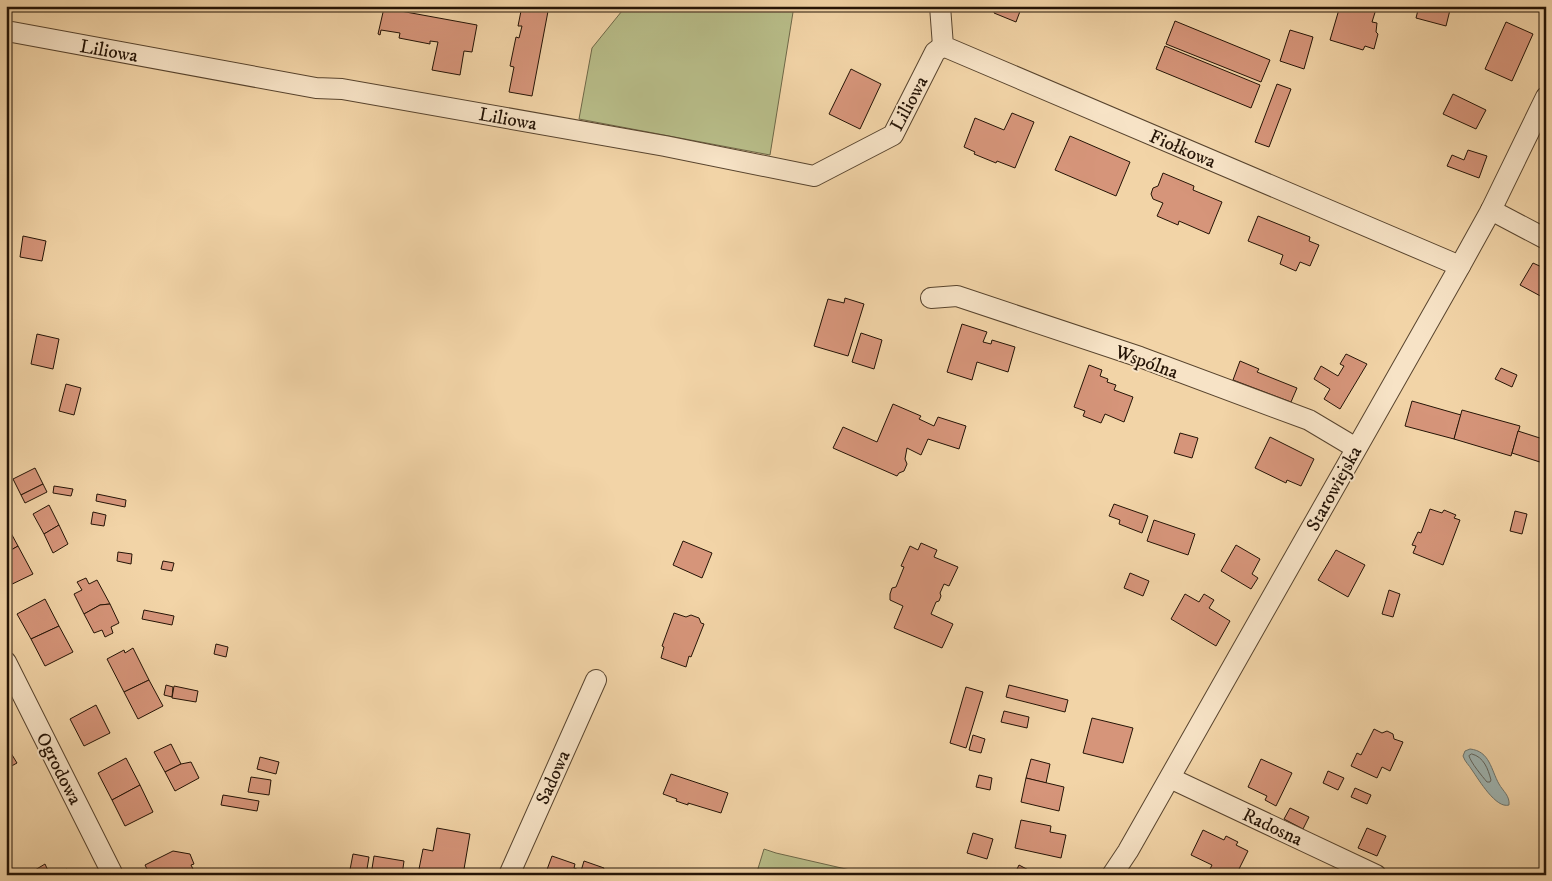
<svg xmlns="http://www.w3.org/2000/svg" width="1552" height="881" viewBox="0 0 1552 881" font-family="'IM FELL DW Pica',serif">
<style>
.green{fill:#b8bd89;stroke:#6e6848}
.water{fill:#9fb5b2;stroke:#6e756d}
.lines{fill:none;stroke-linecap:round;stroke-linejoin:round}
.shore{stroke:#62645c;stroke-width:1}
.building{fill:#d6957a;stroke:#251406}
.street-casing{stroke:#58442e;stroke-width:22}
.street{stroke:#f7e3c6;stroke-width:20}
.labels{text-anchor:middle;stroke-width:4;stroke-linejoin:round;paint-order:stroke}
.street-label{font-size:19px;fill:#251406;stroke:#f7e3c6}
</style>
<rect width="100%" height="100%" fill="#f2d4a7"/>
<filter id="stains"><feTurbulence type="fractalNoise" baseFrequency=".004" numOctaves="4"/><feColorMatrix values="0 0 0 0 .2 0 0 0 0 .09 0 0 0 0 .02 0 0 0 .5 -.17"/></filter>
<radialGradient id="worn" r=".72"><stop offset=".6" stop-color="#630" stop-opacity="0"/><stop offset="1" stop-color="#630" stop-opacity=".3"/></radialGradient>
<!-- green -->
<g class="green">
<path d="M626,6h168l-24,149 -191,-36 13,-71z"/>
<path d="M764,849l12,4 96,22h-116z"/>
</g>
<!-- water -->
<path class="water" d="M1470,749c20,2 21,21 29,35 4,7 11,12 10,21 -13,4 -30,-25 -37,-35 -3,-5 -7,-8 -9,-14l2,-5z"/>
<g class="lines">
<!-- shore -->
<path class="shore" d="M1472,754c12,3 16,15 19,26l-1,2h-3c-5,-6 -16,-19 -18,-26z"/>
</g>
<!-- building -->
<g class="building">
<path d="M522,6h27l-17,90 -23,-4 5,-25 -4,-1 6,-29 3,1 3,-12h-4z"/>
<path d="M996,6h26l-6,16 -22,-9z"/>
<path d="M1340,6h37l-5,16 5,1 -1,9 2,2 -4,15 -9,-3 -2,4 -33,-10z"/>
<path d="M1419,6h32l-5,20 -30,-8z"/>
<path d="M384,8l93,17 -5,27 -8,-1 -4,24 -28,-5 6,-28 -8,-1v3l-31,-6 1,-5 -19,-3 -1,5 -2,-1z"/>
<path d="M1175,21l95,39 -9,22 -95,-38z"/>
<path d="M1506,22l27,12 -21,47 -27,-12z"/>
<path d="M1290,30l23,7 -9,32 -24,-8z"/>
<path d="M1165,46l95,39 -9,23 -95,-39z"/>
<path d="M851,69l30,15 -21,45 -31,-15z"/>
<path d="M1277,84l14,5 -22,58 -14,-5z"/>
<path d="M1453,94l33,16 -10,19 -33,-15z"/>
<path d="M1012,113l22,9 -19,46 -18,-7 -1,2 -22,-9 1,-2 -11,-5 11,-29 29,12z"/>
<path d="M1070,136l60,26 -14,34 -61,-26z"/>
<path d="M1468,150l19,6 -8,22 -32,-12 5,-11 12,5z"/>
<path d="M1163,173l31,13 -1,4 29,12 -13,32 -30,-13 -1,4 -21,-9 6,-13 -10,-4 -2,-5 2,-6 5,-2z"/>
<path d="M1258,216l52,21 -1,4 10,4 -9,21 -10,-4 -4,9 -16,-7 3,-9 -35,-14z"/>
<path d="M23,236l23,5 -4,20 -22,-4z"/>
<path d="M1533,263l13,6v30l-26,-14z"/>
<path d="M845,298l19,6 -16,52 -34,-10 14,-47 16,4z"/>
<path d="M962,324l25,8 -4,10 8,2 1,-4 23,7 -7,25 -31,-10 -5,18 -25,-8z"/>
<path d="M861,333l21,7 -8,29 -22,-7z"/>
<path d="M37,334l22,5 -6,30 -22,-5z"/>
<path d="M1346,354l21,10 -27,45 -16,-10 6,-10 -16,-10 7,-13 17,10 6,-10 -4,-2z"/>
<path d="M1240,361l19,8 -2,3 40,16 -6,14 -58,-22z"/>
<path d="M1089,365l13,5 -2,6 8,3 -1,3 9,3 -2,5 19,7 -9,25 -19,-8 -4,9 -18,-7 2,-5 -11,-4z"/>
<path d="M1501,368l16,7 -5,12 -17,-8z"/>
<path d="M66,384l15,4 -7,27 -15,-4z"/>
<path d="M1412,401l49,14 -7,24 -49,-13z"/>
<path d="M893,404l28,12 -2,3 15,7 4,-9 28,9 -7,23 -31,-10 -7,16 -14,-7 -2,11 2,5 -3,7 -5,2 -2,3 -64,-28 10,-21 34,15z"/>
<path d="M1462,410l58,16 -9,30 -57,-17z"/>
<path d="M1518,431l28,9v24l-34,-11z"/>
<path d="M1180,433l18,5 -6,20 -18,-5z"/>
<path d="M1270,437l44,22 -13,27 -14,-6 -1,3 -31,-15z"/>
<path d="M35,468l8,16 -22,11 -8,-16z"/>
<path d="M43,484l4,8 -22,11 -4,-8z"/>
<path d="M54,486l19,3 -2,7 -18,-3z"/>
<path d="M97,494l29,6 -1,7 -29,-6z"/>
<path d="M1114,504l34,12 -6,17 -23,-9 1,-4 -11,-4z"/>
<path d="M49,505l10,20 -15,9 -11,-20z"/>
<path d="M1430,509l12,4 2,-3 12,5 -2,3 6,2 -17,45 -30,-12 3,-7 -4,-1 6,-13 3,1z"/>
<path d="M1515,511l12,3 -5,20 -12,-3z"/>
<path d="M93,512l13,3 -2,11 -13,-2z"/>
<path d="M1154,520l41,14 -7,21 -41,-14z"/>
<path d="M6,524l12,22 -12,7z"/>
<path d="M59,525l9,19 -15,9 -9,-19z"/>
<path d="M683,541l29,12 -10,25 -29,-13z"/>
<path d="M921,543l16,7 -3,7 24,10 -9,19 -5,-2 -4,9 1,3 -2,5 -3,1 -5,12 22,10 -11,24 -48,-20 9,-22 -13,-6v-6l2,-6 4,-1 8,-20 -3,-1 9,-20 8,4z"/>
<path d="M1236,545l24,14 -8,15 6,4 -7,11 -30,-18z"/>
<path d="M18,546l15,28 -27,13v-34z"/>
<path d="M1336,550l29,15 -17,32 -30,-17z"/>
<path d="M118,552l14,2 -1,10 -14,-3z"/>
<path d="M163,561l11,2 -2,8 -11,-2z"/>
<path d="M1130,573l19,8 -6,15 -19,-8z"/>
<path d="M86,578l3,6 8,-4 13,24 -10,1 -16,9 -10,-20 8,-4 -5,-8z"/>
<path d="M1389,590l11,4 -7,23 -11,-3z"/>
<path d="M1185,594l14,8 5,-8 10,6 -5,8 21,13 -14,25 -45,-27z"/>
<path d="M45,599l14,27 -28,13 -14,-25z"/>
<path d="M110,604l9,19 -8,4 2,6 -8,4 -3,-7 -8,3 -10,-19 16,-9z"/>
<path d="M144,610l30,6 -2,9 -30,-6z"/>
<path d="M674,613l12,4 5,-2 8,3 2,5 3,1 -13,33 -2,-1 -3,11 -25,-9 3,-11 -2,-1z"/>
<path d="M59,626l14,26 -28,14 -14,-27z"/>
<path d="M216,644l12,3 -2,10 -12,-3z"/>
<path d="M133,648l16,32 -25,12 -17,-33 17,-9 1,3z"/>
<path d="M149,680l14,26 -25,13 -14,-27z"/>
<path d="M166,685l7,2 -1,10 -8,-2z"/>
<path d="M1009,685l59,15 -3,12 -59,-15z"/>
<path d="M174,686l24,5 -2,11 -24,-4z"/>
<path d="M966,687l17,5 -17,56 -16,-5z"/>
<path d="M96,705l14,28 -26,13 -14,-27z"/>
<path d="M1004,711l25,6 -2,11 -26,-6z"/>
<path d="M1092,718l41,10 -10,35 -40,-10z"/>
<path d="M1374,729l8,4 5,-2 6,3 1,5 9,3 -13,29 -8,-4 -5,11 -26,-12 6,-13 4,2z"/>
<path d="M973,735l12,4 -4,14 -12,-3z"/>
<path d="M171,744l10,20 -16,8 -11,-20z"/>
<path d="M6,745l11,18 -11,6z"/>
<path d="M260,757l19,5 -3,12 -19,-5z"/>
<path d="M126,758l14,27 -28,15 -14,-27z"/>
<path d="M1031,759l19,5 -4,19 -20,-5z"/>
<path d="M1261,759l31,14 -16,33 -11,-6 2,-4 -19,-9z"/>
<path d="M191,762l8,16 -24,13 -10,-19 16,-8z"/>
<path d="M1328,771l16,7 -6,12 -15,-7z"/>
<path d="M671,774l57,19 -7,20 -33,-10v2l-12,-4 1,-2 -14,-5z"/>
<path d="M979,775l13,3 -2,12 -14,-3z"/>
<path d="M251,777l20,3 -2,15 -21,-3z"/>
<path d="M1026,778l38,9 -5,24 -38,-9z"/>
<path d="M140,785l13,27 -28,14 -13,-26z"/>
<path d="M1355,788l16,7 -4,9 -16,-7z"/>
<path d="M223,795l36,6 -2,10 -36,-6z"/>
<path d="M1290,808l19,9 -6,12 -19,-10z"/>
<path d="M1021,820l30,6 -1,6 16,3 -5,23 -46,-10z"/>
<path d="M437,828l33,6 -7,41h-28l-6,-1v-3l-10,-2 4,-20 10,2z"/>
<path d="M1367,828l19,8 -9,20 -19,-8z"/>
<path d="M1203,830l21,10 2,-4 12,6 -2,3 12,6 -12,24 -11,-4 -3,4 -12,-6 2,-4 -21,-10z"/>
<path d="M973,833l20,6 -6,20 -20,-6z"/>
<path d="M173,851l17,3 4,10 -3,1 5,10h-46l-5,-10z"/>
<path d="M353,854l16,3 -3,18h-17z"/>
<path d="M374,856l30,5 -2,14h-31z"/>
<path d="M552,856l23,8 -1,4 7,3 3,-10 20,7 -1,3 9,3 1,-3 12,4h-80z"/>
<path d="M45,864l5,11h-19l-1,-2z"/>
<path d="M1019,865l19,10h-24z"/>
<path d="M67,869l3,6h-12z"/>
</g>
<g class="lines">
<defs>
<g id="street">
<path d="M940,6l3,40 517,220"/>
<path d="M12,32l304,56 26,1 323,57 149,30 79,-41 42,-83 8,-6"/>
<path d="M1491,210l55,29"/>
<path d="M931,298l26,-2 183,61 169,63 47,28"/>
<path d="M6,662l107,213"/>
<path d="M1170,778l206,97"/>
<path d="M509,875l87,-195"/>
<path d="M1112,875l16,-24 332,-585 31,-56 55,-113"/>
</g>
</defs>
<!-- street casing -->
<use href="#street" class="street-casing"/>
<!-- street -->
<use href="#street" class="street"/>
</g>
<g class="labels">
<!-- street labels -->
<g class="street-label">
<text transform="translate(109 50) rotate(10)" y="7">Liliowa</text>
<text transform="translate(908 103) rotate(-62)" y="7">Liliowa</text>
<text transform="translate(508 118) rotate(10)" y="7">Liliowa</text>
<text transform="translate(1183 148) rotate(23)" y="7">Fiołkowa</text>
<text transform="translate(1147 361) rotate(20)" y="7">Wspólna</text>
<text transform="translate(1333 488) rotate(-61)" y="7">Starowiejska</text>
<text transform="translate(60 768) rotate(63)" y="7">Ogrodowa</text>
<text transform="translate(552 777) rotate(-66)" y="7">Sadowa</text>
<text transform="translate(1273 826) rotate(25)" y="7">Radosna</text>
</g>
</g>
<!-- margin -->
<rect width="1552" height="881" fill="none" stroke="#f2d4a7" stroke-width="25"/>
<rect x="8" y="8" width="1537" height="866" fill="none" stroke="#251406" stroke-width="2.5"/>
<rect x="12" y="12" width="1527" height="856" fill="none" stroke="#251406"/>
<rect width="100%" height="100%" filter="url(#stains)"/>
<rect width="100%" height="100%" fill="url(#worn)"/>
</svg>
